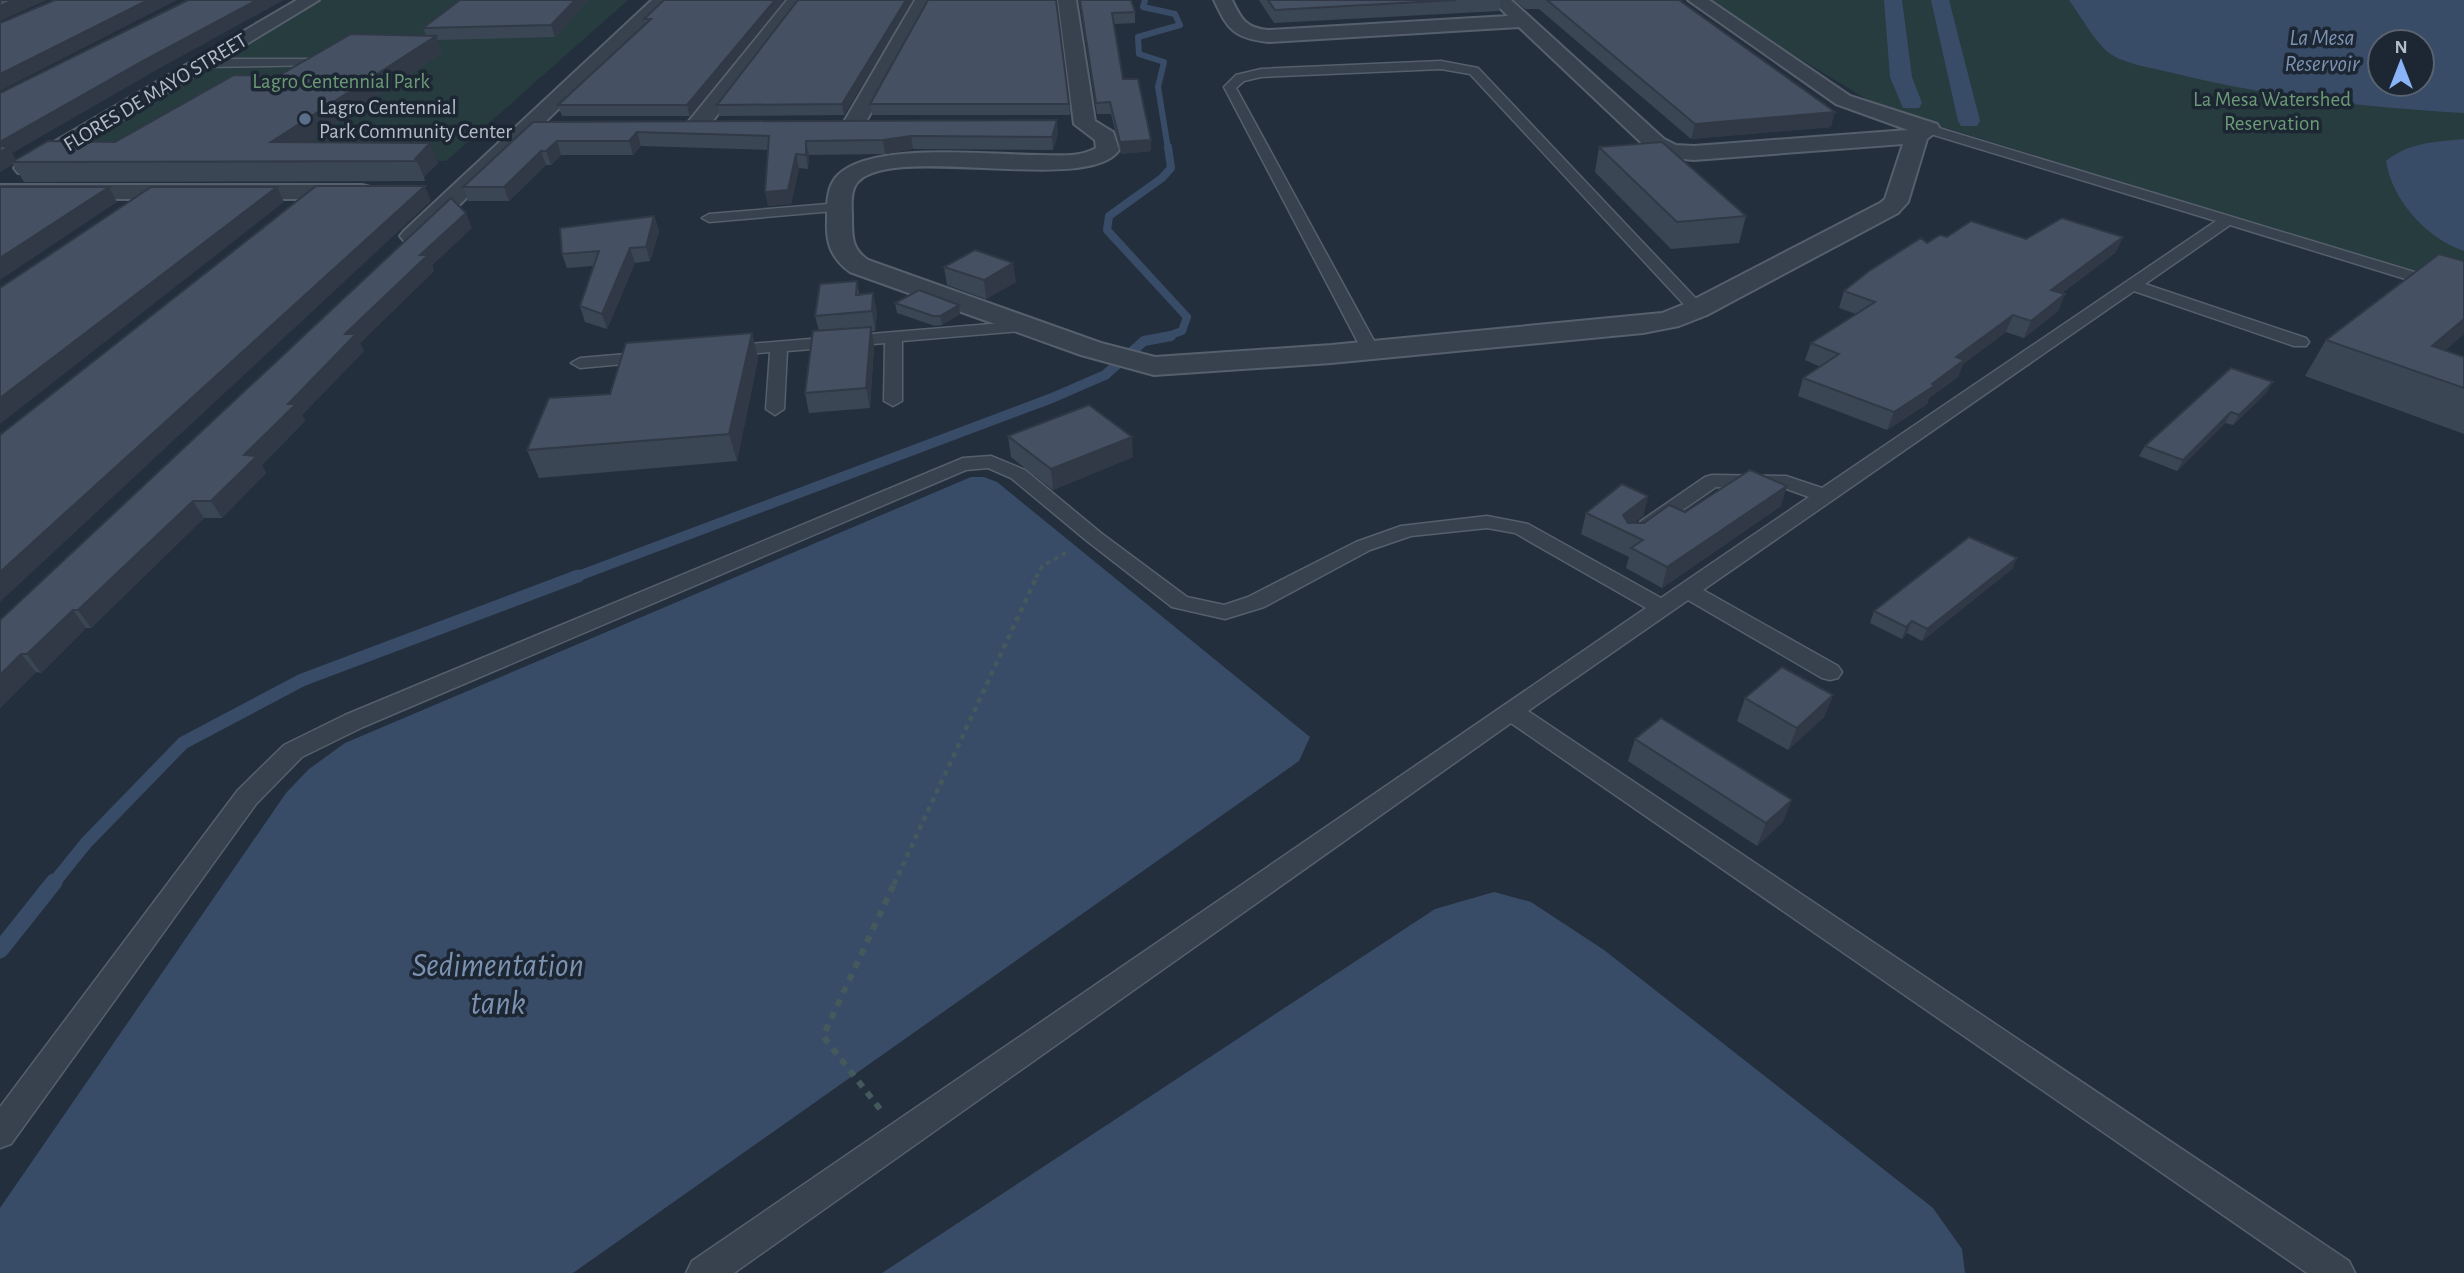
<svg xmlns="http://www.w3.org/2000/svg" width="2464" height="1273" viewBox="0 0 2464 1273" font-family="'Alegreya Sans',sans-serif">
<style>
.green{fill:#263c3f;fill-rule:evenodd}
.water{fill:#394c67;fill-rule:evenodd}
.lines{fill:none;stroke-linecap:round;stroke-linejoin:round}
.stream-far4{stroke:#394c67;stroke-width:6}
.stream-far3{stroke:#394c67;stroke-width:8}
.stream-far2{stroke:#394c67;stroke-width:10}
.stream-far1{stroke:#394c67;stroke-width:13}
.stream{stroke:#394c67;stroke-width:17}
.canal{fill:#394c67;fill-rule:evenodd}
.lane-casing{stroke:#565f6c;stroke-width:3}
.street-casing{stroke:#565f6c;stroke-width:4}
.path-far2{stroke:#44595c;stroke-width:3.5;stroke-dasharray:4.5 4.5;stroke-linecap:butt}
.path-far1{stroke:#44595c;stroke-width:4.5;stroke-dasharray:5 5;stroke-linecap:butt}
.path{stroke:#44595c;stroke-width:6;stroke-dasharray:7 7;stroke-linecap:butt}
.lane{fill:#38414e;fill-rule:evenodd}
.street{fill:#38414e;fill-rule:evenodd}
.wall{fill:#3b4654}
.shaded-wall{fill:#303945}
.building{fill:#455162;stroke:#303945;stroke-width:2}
.service-dot{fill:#5c6f8a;stroke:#1d2633;stroke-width:2.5}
.labels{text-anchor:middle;stroke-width:7;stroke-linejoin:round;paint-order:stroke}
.far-park-label{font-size:21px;fill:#6b9a76;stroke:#1d2633}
.far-street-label{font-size:21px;fill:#b4bcc9;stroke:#1d2633}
.far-poi-label{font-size:21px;fill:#b4bcc9;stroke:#1d2633;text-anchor:start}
.far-water-label{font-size:23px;font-style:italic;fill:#7c92b1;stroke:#1d2633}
.near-water-label{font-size:33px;font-style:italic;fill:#7c92b1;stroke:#1d2633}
</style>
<rect width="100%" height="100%" fill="#242f3e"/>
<!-- green -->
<g class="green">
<path d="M318,0h310l-182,161 -392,-2z"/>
<path d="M1704,0h760v287l-583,-179zM2380,42h42v42h-42z"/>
</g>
<!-- water -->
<g class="water">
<path d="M2069,0h395v113c-98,-6 -196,-16 -291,-40 -20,-5 -44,-8 -61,-18 -15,-9 -32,-40 -43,-55zM2380,42h42v42h-42z"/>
<path d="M2464,139v112c-38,-13 -72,-51 -78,-90 23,-19 50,-19 78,-22z"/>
<path d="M971,477h13l13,5 313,255 -11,24 -726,512h-573v-65l286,-415 23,-24 36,-26z"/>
<path d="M1494,892l37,10 73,48 329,258 29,41 3,24h-1083l553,-364z"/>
</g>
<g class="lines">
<!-- stream-far4 -->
<path class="stream-far4" d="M1145,0l-2,7 32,7 5,11 -42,12 1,17 25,8 -6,25 10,62"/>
<!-- stream-far3 -->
<path class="stream-far3" d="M1162,338l20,-7 5,-14 -80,-87 2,-14 53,-38 9,-10 -3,-21"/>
<!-- stream-far2 -->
<path class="stream-far2" d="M573,578l479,-180 53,-23 39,-34 27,-5"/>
<!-- stream-far1 -->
<path class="stream-far1" d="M53,884l33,-41 97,-100 119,-63 276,-104"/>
<!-- stream -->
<path class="stream" d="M0,950l54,-68"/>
<!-- canal -->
<g class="canal">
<path d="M1884,0h18l10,77 10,26 -3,5h-16l-13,-31z"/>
<path d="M1931,0h18l31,121 -3,5h-16l-3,-5z"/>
</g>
<defs>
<g id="lane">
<path d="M320,59l6,4 -2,2 -120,2 -6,-4 6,-4z"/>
<path d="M1441,61l37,7 225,238 2,3 -2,3h-12l-221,-238 -29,-5 -180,8 -17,4 -8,7 143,262 -3,4h-12l-140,-267 12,-12 25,-6z"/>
<path d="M1929,125l535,162v10l-234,-72 -85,59 161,54 3,4 -3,4h-12l-160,-55 -431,299 135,76 4,6 -4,6 -8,2 -8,-2 -134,-78 -160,111 821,550 6,12h-48l-796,-550 -777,550h-48l6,-12 954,-653 -131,-75 -28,-5 -76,8 -41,14 -106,57 -39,12 -53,-12 -85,-66 -76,-63 -23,-10 -22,2 -603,257 -61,30 -46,47 -245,340 -11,4v-41l238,-317 46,-45 61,-30 618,-257 28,-2 34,14 76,63 86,64 37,8 24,-8 108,-55 45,-16 86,-10 41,8 133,74 148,-101 -25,-9 -68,-1 -61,42h-14l-3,-4 3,-4 64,-44 7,-2 74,1 36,12 394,-267 -292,-89 -1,-3z"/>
<path d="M840,203l7,4 -2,3 -136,12 -7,-4 7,-4z"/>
<path d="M1026,321l8,5 -2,4 -130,11v60l-9,5 -9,-5 1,-58 -98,8 -3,58 -9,6 -9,-6 4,-57 -44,4 -9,-5 9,-5z"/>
<path d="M650,352l6,1 3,4 -3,4 -76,7 -9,-5 9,-5z"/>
</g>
<g id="street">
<path d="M297,0h22l-285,173h-16l-4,-5 4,-5z"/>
<path d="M652,0h19l-249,241 -9,3 -9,-3 -4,-5 4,-5z"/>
<path d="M787,0h18l-100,131h-16l-3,-5 3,-5z"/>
<path d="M915,0h18l-70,127 -3,5h-16l-3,-5z"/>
<path d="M1058,0h18l19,121 18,11 6,18c-32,47 -239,-11 -264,36 -5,9 -3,22 -3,32 0,19 0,31 16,42l233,83 54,14 176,-12 331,-32 25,-10 193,-100 5,-4 18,-55 -209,16 -23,-2 -23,-9 -129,-122 -251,15c-34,-4 -40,-12 -54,-42h18c9,19 14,28 36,30l240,-14 -16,-16h19l153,139 12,6 18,1 214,-16 -72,-26 -148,-104h21l141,96 87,28 3,5 -13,10 -19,63 -10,11 -191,102 -28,11 -36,7 -312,30 -177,12 -73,-20 -231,-83c-19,-14 -24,-29 -23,-51 0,-16 -1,-34 11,-46 34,-34 153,-20 201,-20 19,0 40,3 57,-7l-1,-8 -21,-16z"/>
<path d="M0,185h362l8,2 4,5 -4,5 -8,2h-362z"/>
</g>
</defs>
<!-- lane casing -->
<use href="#lane" class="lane-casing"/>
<!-- street casing -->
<use href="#street" class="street-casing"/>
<!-- path-far2 -->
<path class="path-far2" d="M1036,578l6,-12 27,-15"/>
<!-- path-far1 -->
<path class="path-far1" d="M894,884l143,-308"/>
<!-- path -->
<path class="path" d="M880,1109l-57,-73 72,-154"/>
<!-- lane -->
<use href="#lane" class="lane"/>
<!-- street -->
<use href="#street" class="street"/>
</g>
<!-- wall -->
<g class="wall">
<path d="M460,0h129l-34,37 -118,3 5,13 -133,89 129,21 -14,14 1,4 -401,1 -11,-18 -13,8v-79l149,-19 -137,79 4,7 99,-18 163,-66 148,-41 -3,-7z"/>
<path d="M664,0l26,116h-128l-4,-11 87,-81 -1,-5z"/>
<path d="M913,0l-69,115 -125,1 -2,-11z"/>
<path d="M1079,0h52l4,12v11l-21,1 9,55 28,72 -30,3 -10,-40h-14z"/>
<path d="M1259,0h242l-2,11 -225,12z"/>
<path d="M1514,0h165l152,127 -140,12 -152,-130h-14z"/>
<path d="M870,104h199l1,11h-198z"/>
<path d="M533,122l525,12 -5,16 -140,-1 -28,5 -76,1 -1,14 -9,-1 -8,36 -23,2v-56l-127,-4 -8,9h-72l-10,10h-5l-37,36h-41l-5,-14z"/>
<path d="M1599,147l147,69 -7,27 -68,6 -76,-77z"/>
<path d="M654,216l5,15 -9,30 -15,2 -28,66 -22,-7 -5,-16 13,-40 -26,2 -5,-14z"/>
<path d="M472,228l-40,37 2,6 -74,72 4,8 -62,64 3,6 -43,44 4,8 -44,45h-18l-113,110h-5l-45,45 -5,-1 -36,36v-88z"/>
<path d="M2123,237l-8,16 -53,40 3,1 -7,17 -34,27 -18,-6 -43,32 -5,13 -29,21 -2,6 -40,26 -89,-34 5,-18 18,-11 -16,-7 6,-17 45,-29 -17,-6 5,-17 83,-48 99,-4z"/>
<path d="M2464,261v73l-19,16 19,7v77l-159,-58 21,-36z"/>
<path d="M944,267l72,15 -30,17 -39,-14z"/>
<path d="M857,281l2,13 14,-1 4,20 -2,18h-4l3,15 -4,62 -61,5 -4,-20 14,-62 -4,-15z"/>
<path d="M895,303l65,11 -18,11 -7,1 -38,-13z"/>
<path d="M752,333l6,26 -21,102 -198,17 -12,-28 83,-56z"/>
<path d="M2267,392l-34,33 -8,-2 -48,48 -38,-15 6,-10z"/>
<path d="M1008,436l125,21 -80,33 -42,-33z"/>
<path d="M1648,496l-5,20 -9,7h10l41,-11 96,-6 -119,82 -36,-20 3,-11 -48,-23 5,-21z"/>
<path d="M2017,558l-5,11 -90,72 -15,-8 -5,6 -32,-16 4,-12z"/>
<path d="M1833,695l-9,22 -36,33 -51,-29 8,-23z"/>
<path d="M1635,739l148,83 -26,24 -129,-85z"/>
</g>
<!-- shaded-wall -->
<g class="shaded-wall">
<path d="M14,0h33l-47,21v-15z"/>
<path d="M148,0h29l-177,91v-17z"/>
<path d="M257,0h27l-135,74 -137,79 5,8 -5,1 1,2 -13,8v-30l143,-81z"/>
<path d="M575,0h14l-34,37 -4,-12z"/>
<path d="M775,0h10l-95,116 -3,-11z"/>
<path d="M906,0h7l-69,115 -2,-11z"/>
<path d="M436,36l6,17 -162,109 -9,-20z"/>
<path d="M1835,112l-4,15 -140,12 4,-15z"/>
<path d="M1057,120l1,14 -5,16 -1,-13z"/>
<path d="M637,132l4,14 -8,9 -4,-14z"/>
<path d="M911,136l2,13 -28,5 -2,-14z"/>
<path d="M1151,140v11l-30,3 -1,-12z"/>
<path d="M557,141l4,14 -10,10 -5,-14z"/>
<path d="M806,141l3,14 -1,14 -2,-14z"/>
<path d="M430,143l8,20 -14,14 -7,-16 -2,-2z"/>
<path d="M541,151l5,14 -37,36 -5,-14z"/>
<path d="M796,154l3,14 -8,36 -23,2 -3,-14z"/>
<path d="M425,186l6,15 -431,401v-30z"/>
<path d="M109,187l8,15 -117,78v-22z"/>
<path d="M277,187l7,15 -284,222v-26z"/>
<path d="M466,213l6,15 -40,37 2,6 -74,72 4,8 -62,64 3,6 -43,44 4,8 -44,45 -11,-17 33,-46 101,-121 75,-79z"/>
<path d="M654,216l5,15 -9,30 -4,-14z"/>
<path d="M2123,237l-8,16 -71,53 7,-16z"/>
<path d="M630,248l5,15 -28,66 -5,-15z"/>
<path d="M1013,263l3,19 -30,17 -2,-19z"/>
<path d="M873,293l4,20 -2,18 -3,-20z"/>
<path d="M2065,294l-7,17 -34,27 7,-17z"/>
<path d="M959,305l1,9 -18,11 -2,-9z"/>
<path d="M2013,315l-7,17 -43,32 -5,13 -29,21 -2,6 -40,26 7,-18 38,-28 24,-27z"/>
<path d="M2464,319v15l-44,38 12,-26z"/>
<path d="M871,327l3,19 -4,62 -4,-20z"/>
<path d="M752,333l6,26 -21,102 -8,-27z"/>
<path d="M2273,382l-6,10 -34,33 6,-10z"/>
<path d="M2231,412l-6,11 -48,48 6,-11z"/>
<path d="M1132,437l1,20 -80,33 -2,-21z"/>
<path d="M1787,486l-6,20 -119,82 5,-21z"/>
<path d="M1648,496l-5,20 -20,15v-16z"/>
<path d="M193,501l11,17 -113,110 -13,-18z"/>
<path d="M2017,558l-5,11 -90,72 5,-12z"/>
<path d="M73,610l13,18 -45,45 -14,-19z"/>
<path d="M1912,621l-5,12 -5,6 4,-12z"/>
<path d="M21,654l15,18 -36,36v-33z"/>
<path d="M1833,695l-9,22 -36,33 9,-22z"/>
<path d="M1792,800l-9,22 -26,24 9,-23z"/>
</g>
<!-- building -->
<g class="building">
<path d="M0,0h14l-14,6z"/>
<path d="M55,0h93l-148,74v-51z"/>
<path d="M188,0h69l-114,61 -143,81v-49z"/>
<path d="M460,0h115l-24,25 -128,3z"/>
<path d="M664,0h111l-88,105h-129l93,-86h-7z"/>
<path d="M798,0h108l-64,104 -125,1z"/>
<path d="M928,0h128l13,104h-199z"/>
<path d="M1080,0h51l4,12 -23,1 11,66h15l13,61 -31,2 -10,-40 -14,1z"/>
<path d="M1268,0h188l-181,10z"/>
<path d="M1547,0h132l156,112 -140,12z"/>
<path d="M351,34l85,2 -165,106 159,1 -15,16 2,2 -405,1 36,-21 67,1 119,-67 44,1z"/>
<path d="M1057,120l-5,17 -141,-1 -28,4 -77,1v14l-10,-1 -8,36 -23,2 4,-56 -132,-4 -8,9h-72l-11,10h-5l-37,36h-41l70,-65z"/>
<path d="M1662,142l84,74 -69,6 -78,-75z"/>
<path d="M0,146l9,1 -9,5z"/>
<path d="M316,186h109l-425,386v-137z"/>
<path d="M0,187h109l-109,71z"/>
<path d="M151,187h126l-277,211v-110z"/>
<path d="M451,198l15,15 -46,42h8l-83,79h11l-68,70h8l-52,51 13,1 -46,45h-18l-115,109h-5l-46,44h-6l-21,21v-55z"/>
<path d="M654,216l-8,31 -16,1 -28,66 -22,-8 19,-55 -37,3 -2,-26z"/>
<path d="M2062,218l61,19 -72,53 14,4 -34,27 -18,-6 -57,42 8,3 -32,24 2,2 -40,26 -91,-34 36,-24 -28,-11 64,-41 -31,-11 25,-20 52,-33 6,5 13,-8 7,2 24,-16 55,18z"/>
<path d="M975,250l38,13 -29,17 -40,-13z"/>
<path d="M2439,254l25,7v58l-32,27 32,11v31l-138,-48z"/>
<path d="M857,281l-1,14 17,-2 -1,18 -57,5 5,-32z"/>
<path d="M919,290l40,15 -19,11h-7l-38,-13z"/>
<path d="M871,327l-5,61 -61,5 8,-62z"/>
<path d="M752,333l-23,101 -202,16 22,-52 61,-4 16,-51z"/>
<path d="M2231,368l42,14 -34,33 -8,-3 -48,48 -38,-14z"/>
<path d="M1089,405l43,32 -81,32 -43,-33z"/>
<path d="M1750,470l37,16 -120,81 -36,-19 12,-8 -57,-27 36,-29 26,12 -25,19 5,8h16l25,-18 16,7z"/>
<path d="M1969,537l48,21 -90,71 -15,-8 -6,6 -32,-16z"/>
<path d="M1782,667l51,28 -36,33 -52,-30z"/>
<path d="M1661,718l131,82 -26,23 -131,-84z"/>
</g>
<!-- markers -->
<circle class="service-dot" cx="305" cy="119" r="7"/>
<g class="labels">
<!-- far-park labels -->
<g class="far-park-label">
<text x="341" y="88">Lagro Centennial Park</text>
<text x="2272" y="106">La Mesa Watershed<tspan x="2272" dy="24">Reservation</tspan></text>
</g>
<!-- far-street labels -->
<g class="far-street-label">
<text transform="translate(155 92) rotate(-31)" y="7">FLORES DE MAYO STREET</text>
</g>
<!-- far-poi labels -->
<g class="far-poi-label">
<text x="319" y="114">Lagro Centennial<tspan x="319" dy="24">Park Community Center</tspan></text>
</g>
<!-- far-water labels -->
<g class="far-water-label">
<text x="2322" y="45">La Mesa<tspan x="2322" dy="26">Reservoir</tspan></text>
</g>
<!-- near-water labels -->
<g class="near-water-label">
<text x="498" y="976">Sedimentation<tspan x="498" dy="38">tank</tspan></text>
</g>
</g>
<!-- north arrow -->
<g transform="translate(2401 63)"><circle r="33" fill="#1d2633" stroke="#59626f" stroke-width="2"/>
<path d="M0-5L12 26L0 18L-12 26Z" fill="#8ab4f8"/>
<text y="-10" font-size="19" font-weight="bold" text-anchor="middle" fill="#b4bcc9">N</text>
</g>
</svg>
